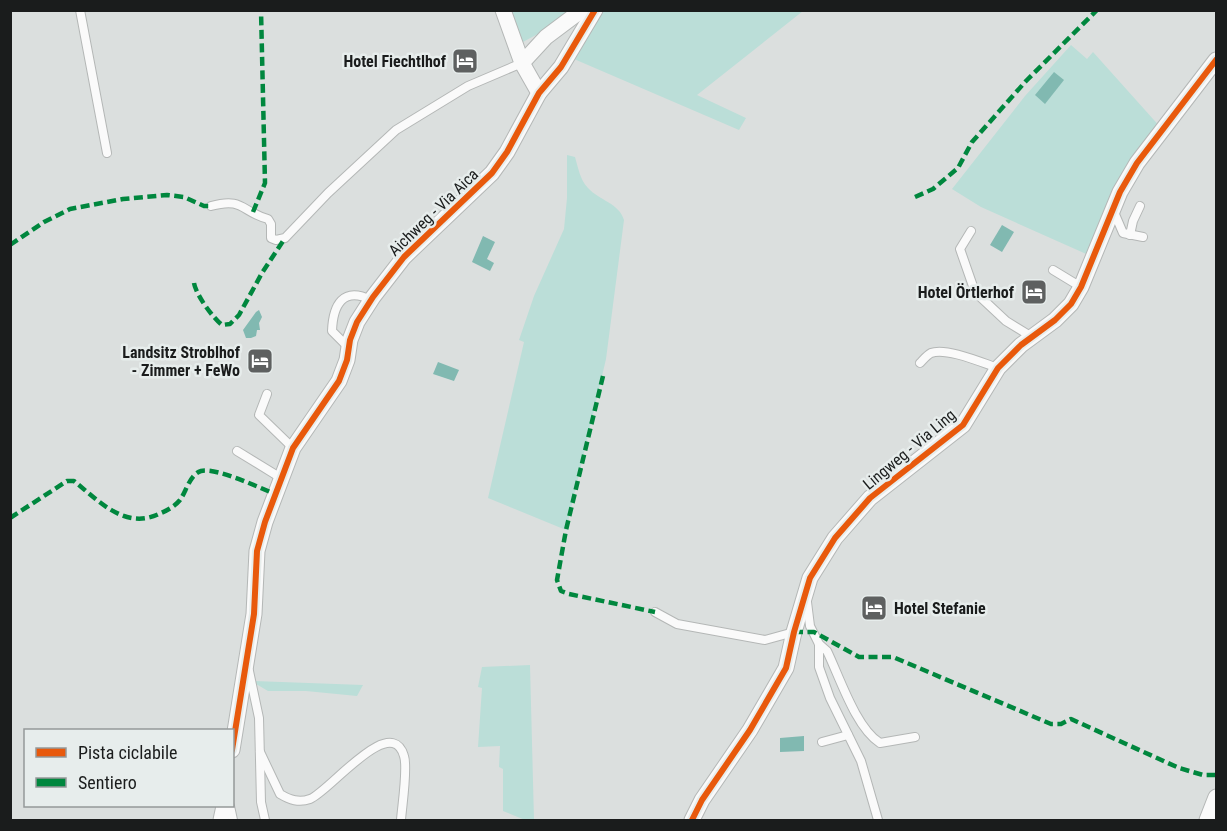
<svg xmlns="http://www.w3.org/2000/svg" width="1227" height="831" viewBox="0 0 1227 831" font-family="'Roboto Condensed',sans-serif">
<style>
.green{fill:#bbded8}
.water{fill:#81b9b1}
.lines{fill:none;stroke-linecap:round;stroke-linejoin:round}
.service-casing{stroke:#b4b7b6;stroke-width:10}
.minor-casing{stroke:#b4b7b6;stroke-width:17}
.path{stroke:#bbbcbb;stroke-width:2;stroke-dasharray:3 4.5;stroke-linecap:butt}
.service{stroke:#fafafa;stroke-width:8}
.minor{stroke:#fafafa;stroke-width:15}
.quiet{stroke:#00873e;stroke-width:4.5;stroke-dasharray:9 4.5;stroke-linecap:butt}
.cycleway-casing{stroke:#e7edec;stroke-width:10}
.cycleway{stroke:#e8590c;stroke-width:6}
.labels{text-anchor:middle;stroke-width:5;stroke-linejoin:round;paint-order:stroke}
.poi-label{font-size:16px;font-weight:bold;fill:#1a1c1c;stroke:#e7edec;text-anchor:end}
.street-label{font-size:16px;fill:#1a1c1c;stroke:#e7edec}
</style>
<rect width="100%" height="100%" fill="#dbdfde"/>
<!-- green -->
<g class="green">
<path d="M511,11h61l-23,17 -28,15z"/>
<path d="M595,11h208l-106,84 49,23 -7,12 -172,-74z"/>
<path d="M1071,45l16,14 6,-7 69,77 -69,128 -112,-50 -29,-18 73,-93z"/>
<path d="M567,155l8,2c3,10 5,23 13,31 12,13 31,15 36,32l-18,139 -40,171 -78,-32 36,-156 -5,-2 15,-44 30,-67 3,-31z"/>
<path d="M530,665l4,155h-9l-22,-9v-42l-4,-2 1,-21 -22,1 4,-59 -4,-1 4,-20z"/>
<path d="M251,681l112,4 -6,11 -51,-5h-38z"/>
</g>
<!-- water -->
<g class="water">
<path d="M1054,72l10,8 -19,24 -10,-9z"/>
<path d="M1002,225l12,7 -12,20 -12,-7z"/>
<path d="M483,236l12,6 -8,17 7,4 -4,8 -18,-9z"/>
<path d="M259,310l3,7 -3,6 1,7h-3l-1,6 -5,2h-5l-3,-8 13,-18z"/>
<path d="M438,362l21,8 -5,11 -21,-7z"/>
<path d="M804,736v15l-24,1v-14z"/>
</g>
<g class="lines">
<defs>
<g id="service">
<path d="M80,10l27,143"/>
<path d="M211,206c33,-9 30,6 57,13l3,5v14l5,2 9,-2 43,-45 68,-63 72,-44 54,-23"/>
<path d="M1114,212l9,21 20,4"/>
<path d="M971,231l-11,18 15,43 31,29 26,16"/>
<path d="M1130,235l3,-14 7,-15"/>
<path d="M1053,270l28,17"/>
<path d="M348,347l-16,-16c1,-26 11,-45 39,-31"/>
<path d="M920,363c3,-3 7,-8 11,-10 15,-6 52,10 67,15"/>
<path d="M267,394l-8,21 34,33"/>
<path d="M237,451l44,27"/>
<path d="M807,602l3,24 9,18v23l11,31 31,63 17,59"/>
<path d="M655,612l22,12 88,16 29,-8"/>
<path d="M819,644l8,7c13,27 29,77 53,92l35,-6"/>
<path d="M249,671l10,47 2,84 4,18"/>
<path d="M822,742l26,-7"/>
<path d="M260,752l20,42c10,6 19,9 30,5 19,-7 81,-87 94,-43 4,12 -2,50 -3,64"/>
<path d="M230,806l3,14"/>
</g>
<g id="minor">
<path d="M503,10l19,53 17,30"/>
<path d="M522,63l24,-26 36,-27"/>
<path d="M232,750l22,-136 3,-63 8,-29 28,-74 46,-67 8,-21 3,-20 7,-18 16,-25 31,-40 88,-84 15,-21 32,-59 22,-26 34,-57"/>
<path d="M221,820l3,-14"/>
<path d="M692,820l10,-20 48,-70 36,-62 8,-36 16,-54 25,-40 35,-40 93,-73 35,-57 23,-23 34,-25 16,-16 10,-17 39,-95 17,-29 79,-103"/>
<path d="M1207,820l9,-23"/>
</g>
</defs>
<!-- service casing -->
<use href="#service" class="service-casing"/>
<!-- minor casing -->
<use href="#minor" class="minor-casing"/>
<!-- path -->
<path class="path" d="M1216,283v1"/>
<!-- service -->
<use href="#service" class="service"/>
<!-- minor -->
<use href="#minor" class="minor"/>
<!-- quiet -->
<g class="quiet">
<path d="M915,197l18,-8 25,-21 14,-26 54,-61 71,-71"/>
<path d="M253,212l12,-29 -4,-173"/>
<path d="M10,245l34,-23 26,-13 53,-10 44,-4 17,2 20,9h7"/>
<path d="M194,283c2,12 19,35 28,42l8,-1 9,-9 23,-42 23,-35"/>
<path d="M603,376l-37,154 -9,50 4,11 8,3 86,18"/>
<path d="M10,518l57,-37h7c26,21 52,50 87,32 7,-3 14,-7 19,-13 6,-8 10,-26 21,-29 15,-4 59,17 74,23"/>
<path d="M794,632h20l45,25h34l158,67h10l10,-5 108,49 24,7h13"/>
</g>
<defs>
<g id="cycleway">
<path d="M232,750l22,-136 3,-63 8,-29 28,-74 46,-67 8,-21 3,-20 7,-18 16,-25 31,-40 88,-84 15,-21 32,-59 22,-26 34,-57"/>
<path d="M692,820l10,-20 48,-70 36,-62 8,-36 16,-54 25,-40 35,-40 93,-73 35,-57 23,-23 34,-25 16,-16 10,-17 39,-95 17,-29 79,-103"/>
</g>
</defs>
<!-- cycleway casing -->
<use href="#cycleway" class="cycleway-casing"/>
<!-- cycleway -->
<use href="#cycleway" class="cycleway"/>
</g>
<!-- icons -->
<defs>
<symbol id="hotel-square" viewBox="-11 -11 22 22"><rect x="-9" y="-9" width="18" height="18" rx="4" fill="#5e6060" stroke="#e7edec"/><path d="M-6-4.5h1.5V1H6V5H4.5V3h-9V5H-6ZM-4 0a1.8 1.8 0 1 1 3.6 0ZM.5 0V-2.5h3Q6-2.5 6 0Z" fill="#fff"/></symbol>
</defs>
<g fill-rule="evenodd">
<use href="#hotel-square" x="450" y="46" width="30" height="30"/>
<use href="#hotel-square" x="1019" y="277" width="30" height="30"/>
<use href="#hotel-square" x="245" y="346" width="30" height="30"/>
<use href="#hotel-square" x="859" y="593" width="30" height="30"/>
</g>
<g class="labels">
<!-- poi labels -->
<g class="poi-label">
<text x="446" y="67">Hotel Fiechtlhof</text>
<text x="1014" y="298">Hotel Örtlerhof</text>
<text x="240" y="358">Landsitz Stroblhof<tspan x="240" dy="18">- Zimmer + FeWo</tspan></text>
<text x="894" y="614" text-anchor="start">Hotel Stefanie</text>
</g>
<!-- street labels -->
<g class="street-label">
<text transform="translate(433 212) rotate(-44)" y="6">Aichweg - Via Aica</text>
<text transform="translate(909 449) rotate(-40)" y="6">Lingweg - Via Ling</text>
</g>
</g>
<!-- border -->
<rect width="1227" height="831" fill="none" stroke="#1a1c1c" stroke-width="24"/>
<!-- legend -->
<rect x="24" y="729" width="210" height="78" fill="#e7edec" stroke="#959999" stroke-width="1.5"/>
<rect x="36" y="748" width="30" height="9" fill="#e8590c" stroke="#959999" stroke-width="1.5"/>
<text x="78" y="759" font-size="18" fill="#1a1c1c">Pista ciclabile</text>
<rect x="36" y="778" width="30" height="9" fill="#00873e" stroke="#959999" stroke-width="1.5"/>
<text x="78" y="789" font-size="18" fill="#1a1c1c">Sentiero</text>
</svg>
